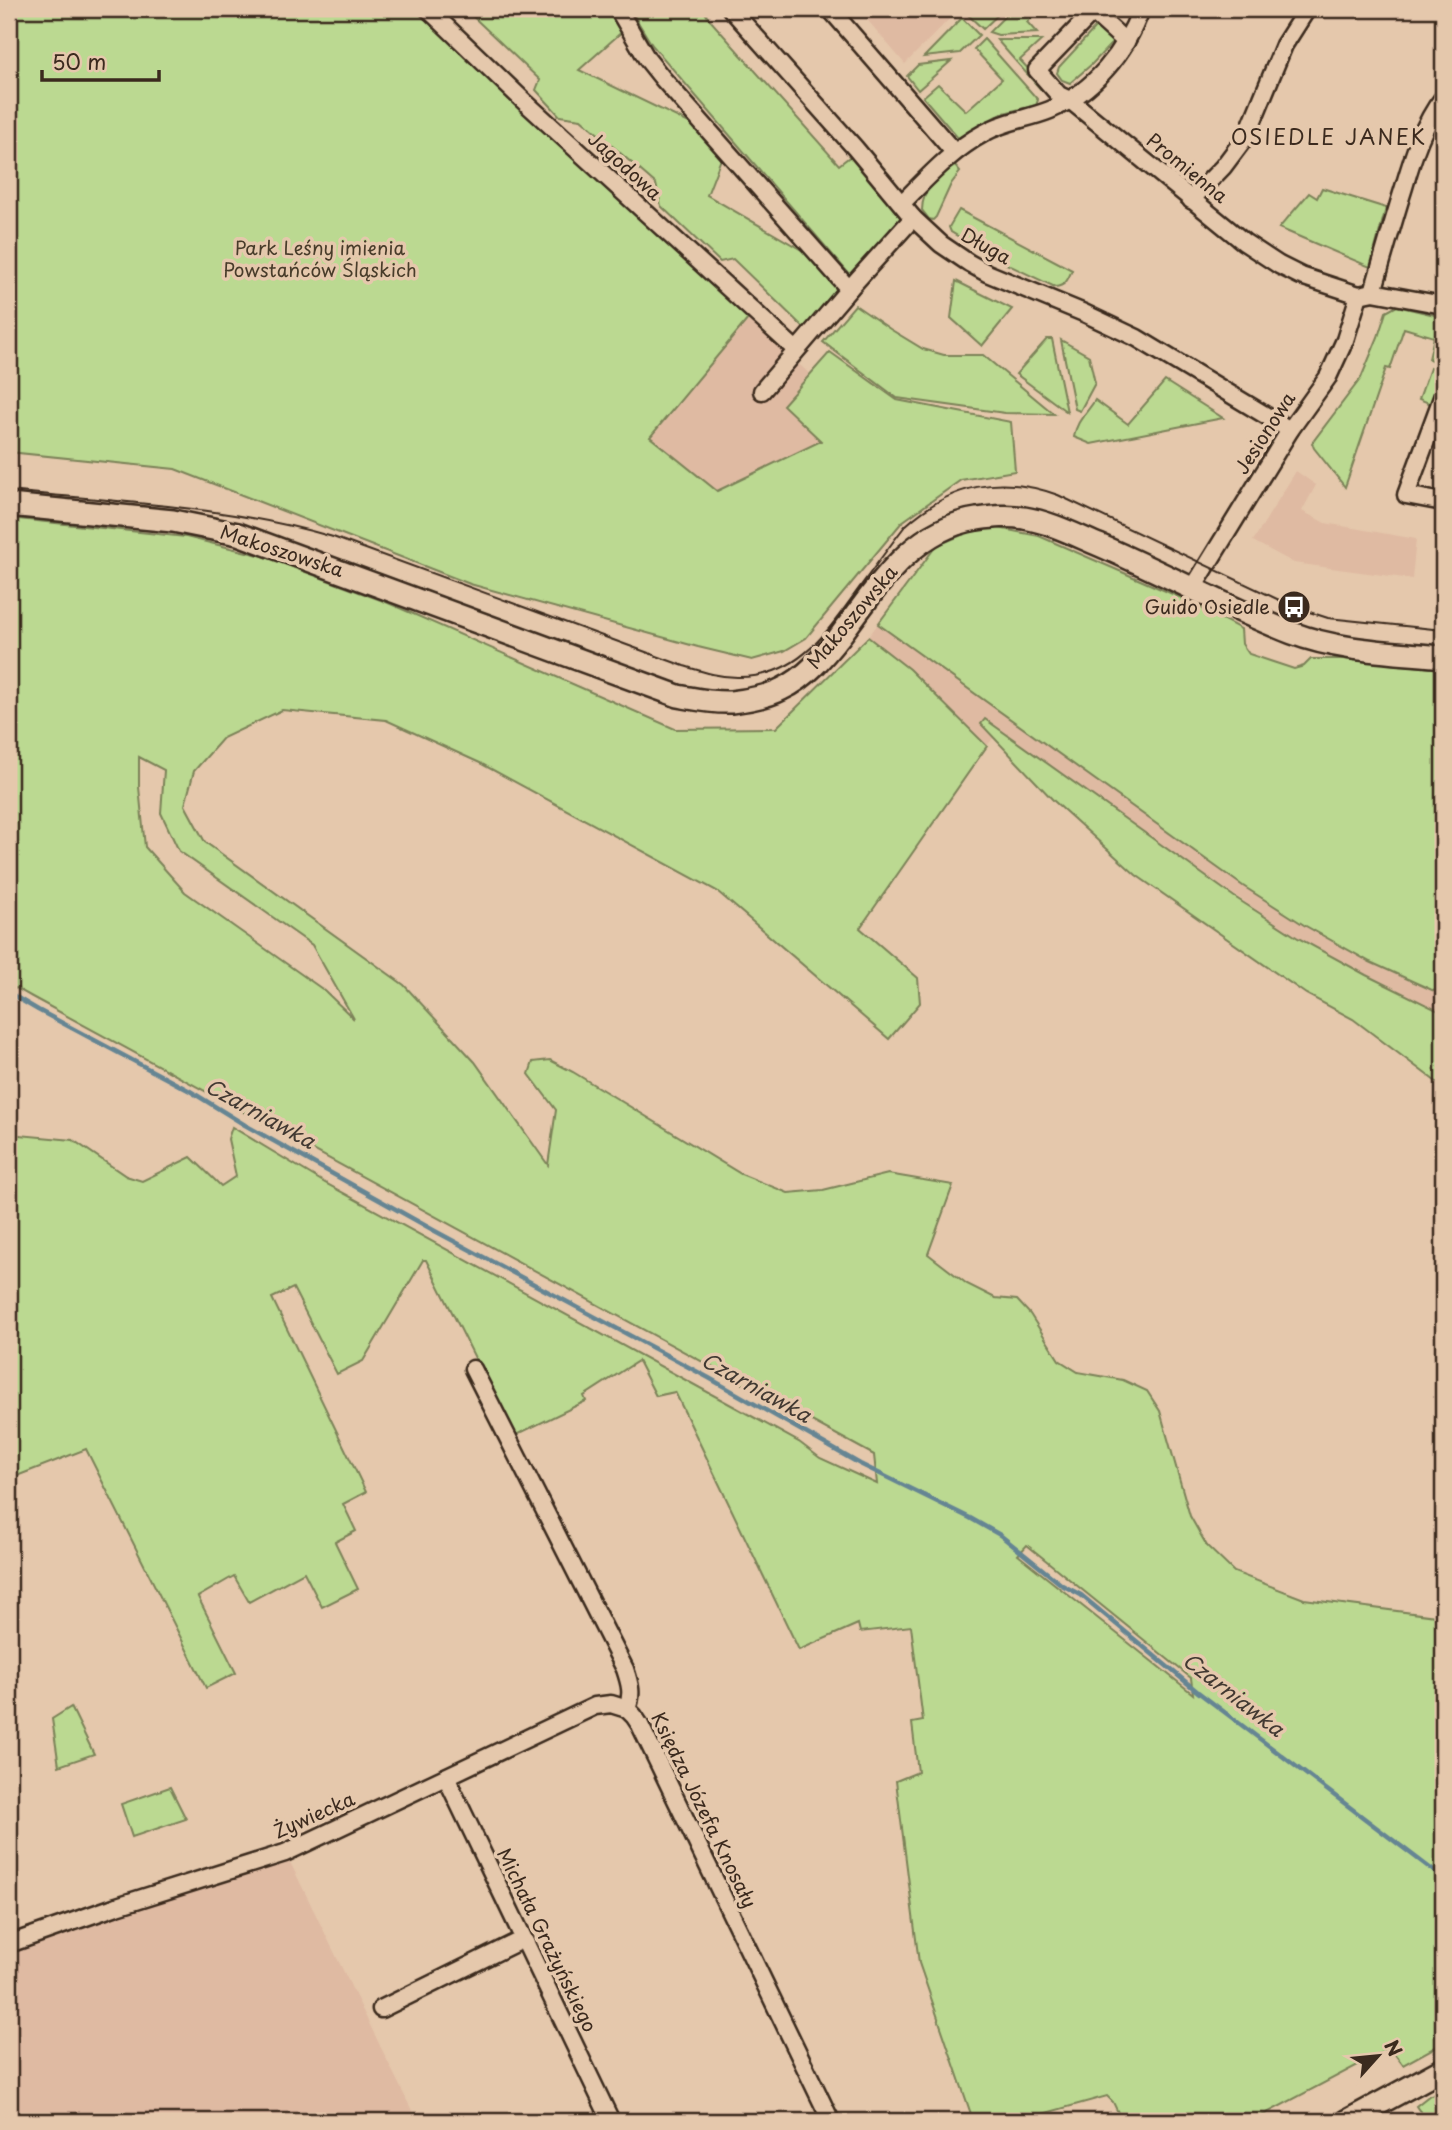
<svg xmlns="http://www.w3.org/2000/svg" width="1452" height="2130" viewBox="0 0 1452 2130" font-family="'Playpen Sans',sans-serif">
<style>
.built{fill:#dfbaa2}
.green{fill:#bbd991;stroke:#7b8258;stroke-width:2;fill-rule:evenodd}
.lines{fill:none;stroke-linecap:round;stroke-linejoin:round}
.stream{stroke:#658593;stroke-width:4.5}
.street-casing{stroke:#3b2a1e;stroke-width:21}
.secondary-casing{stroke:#3b2a1e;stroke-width:26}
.street{stroke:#e5c8ac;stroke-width:16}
.secondary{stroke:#e5c8ac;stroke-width:21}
.tram{stroke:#3b2a1e;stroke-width:2}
.labels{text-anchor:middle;stroke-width:7;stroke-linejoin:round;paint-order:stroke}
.street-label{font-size:19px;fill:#3b2a1e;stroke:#e5c8ac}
.park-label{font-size:19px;fill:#483c2a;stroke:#e5c8ac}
.poi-label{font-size:19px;fill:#3b2a1e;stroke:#e5c8ac;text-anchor:end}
.neighbourhood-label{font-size:21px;letter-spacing:2px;fill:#3b2a1e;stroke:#e5c8ac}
.water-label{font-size:21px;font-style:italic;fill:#423932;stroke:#e5c8ac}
</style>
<rect width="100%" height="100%" fill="#e5c8ac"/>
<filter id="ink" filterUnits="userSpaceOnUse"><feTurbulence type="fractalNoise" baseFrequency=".0143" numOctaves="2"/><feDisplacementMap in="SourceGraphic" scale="14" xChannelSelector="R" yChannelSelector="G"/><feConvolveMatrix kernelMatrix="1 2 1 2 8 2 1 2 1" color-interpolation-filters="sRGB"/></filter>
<g filter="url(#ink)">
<!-- built -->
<g class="built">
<path d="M858,9h101l-54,55z"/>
<path d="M748,319l62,55 -27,31 38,36 -104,50 -67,-54z"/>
<path d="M1296,471l20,14 -14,26 23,12 91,16 -4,40 -118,-16 -41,-22z"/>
<path d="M878,624l365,262 61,39 66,37 73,33v18l-77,-38 -68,-37 -316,-214 12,13 -7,9 -78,-77 -41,-32z"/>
<path d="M289,1860l128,261h-408v-167l182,-63z"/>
</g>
<!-- green -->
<g class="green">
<path d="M9,9h411l328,310 -98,118 67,54 104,-50 -38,-36 47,-53 67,48 114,22 4,49 -54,9 -59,42 -96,116 -22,13 -32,9 -54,-13 -228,-63 -295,-115 -166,-17z"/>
<path d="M465,9h151l8,21 -45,40 129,62 16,19 -17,44 117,68 17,24 -37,41 -71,-69 -13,3 -59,-56 -5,-22 -75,-65 -21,-3 -24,-26 4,-10z"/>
<path d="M630,9h73l6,10 130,146 13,-10 51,61 -53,59 -198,-230z"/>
<path d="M971,9h33l-21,20 -17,-16z"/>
<path d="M1012,9h29l-14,13 10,11 -39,2 -9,-3z"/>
<path d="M962,18l17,17 -19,18 -36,4z"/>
<path d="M1095,28l12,4 6,8 -2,4 -19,20 -22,19 -8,-3 -5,-7 2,-6z"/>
<path d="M984,39l54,61 -2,5 -36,9 -42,24 -35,-41 15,-13 28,27 36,-32 -28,-30z"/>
<path d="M997,40h45l-22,20 26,28 -4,3z"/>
<path d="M951,61l-33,29 -11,-14 11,-11z"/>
<path d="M955,166l5,6 -9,12 -15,33 -3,3 -4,-1 -7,-9c0,-21 17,-34 33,-44z"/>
<path d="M1322,188l64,20 -16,59 -91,-39 30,-35 8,5z"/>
<path d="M959,210l113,60c-4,9 -6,16 -17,17l-57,-27 -47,-28 -2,-5z"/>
<path d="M956,281l56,28 -30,37 -31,-28z"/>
<path d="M855,305l35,24 33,20 21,6h39l71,59 -49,-1 -108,-15 -74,-56z"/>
<path d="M1397,306l46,11v14l-7,21 7,4v10l-14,-7 5,-22 -30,-9 -14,41 -4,-1 -41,119 -31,-39 -2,-5 49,-65 17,-41 8,-25z"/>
<path d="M1047,339h5l15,73 -51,-38z"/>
<path d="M1061,340l28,16 6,27 -15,28 -5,-2z"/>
<path d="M1430,368l13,5v13l-7,20 -17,-7z"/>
<path d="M1165,381l58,37 -132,26 -17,-7c2,-16 13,-24 21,-37l33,24z"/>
<path d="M9,518l177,19 77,19 123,46 289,127 101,-1 92,-91 41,32 78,77 -127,182 58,50 2,25 -31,36 -172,-148 -237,-128 -94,-43 -104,-10 -59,28 -29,33 -9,34 20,37 199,143 71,77 73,103 8,-55 -27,-36 4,-12 17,-2 23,12 168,102 47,19 35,-3 65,-16 65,11 -25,69 39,30 28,14 22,2 13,14 29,46 19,12 45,8 24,11 13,20 30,105 17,30 27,26 70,27 139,18v426l-40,22 -13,-17 -138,73h-130l-9,-19 -6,-6 -90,25h-41l-5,-7 -52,-151 -23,-182 22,-9 -6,-49 11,-2 -12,-95 -51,6 -2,-8 -59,26 -124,-258 -19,4 -18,-35 -54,35 2,5 -72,35 -88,-176h-3l-60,101 -26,13 -44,-86 -21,10 94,194 -23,12 13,27 -21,11 23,47 -36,18 -18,-35 -55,30 -15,-26 -36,21 38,76 -30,15 -120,-239 -77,30v-345l64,6 53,36 16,5 49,-24 30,29 15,-10 -8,-37 4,-12 93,56 474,259 21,16 57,26 -3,-29 -842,-458 -16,-9 -7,5zM139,757l25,13 -3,43 18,38 133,94 42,74 -29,-28 -140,-99 -40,-45 -6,-60zM1027,1545l164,133 2,16 -175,-139z"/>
<path d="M993,527l46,9 145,63 57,30 1,15 7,10 45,15 10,-3 7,-7h33l99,10v326l-73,-33 -66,-37 -61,-39 -365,-262 58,-78 35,-15z"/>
<path d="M985,719l251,179 62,40 68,37 77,38v74l-90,-68 -47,-25 -170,-119 -82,-74 -73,-77z"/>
<path d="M71,1707l23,47 -35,12 -7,-47z"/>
<path d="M170,1787l16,32 -54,18 -11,-33z"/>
<path d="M1438,2094l5,5v22c-11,0 -21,-5 -27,-15l14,-11z"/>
</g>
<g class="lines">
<!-- stream -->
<path class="stream" d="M9,993l29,17 152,81 55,34 190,106 274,147 151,86 110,54 30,17 62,50 19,10 117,97 245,186"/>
<defs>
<g id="street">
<path d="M428,9l99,95 269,246"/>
<path d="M618,9l29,50 16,20 186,210"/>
<path d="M731,9l124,139 58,70 28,26 28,19 18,10 97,40 53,25 153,92"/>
<path d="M830,9l124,143"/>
<path d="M1126,42l-33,-30 -56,58 22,25 11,5 174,142 35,23 22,11 58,19 14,-3 70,13"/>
<path d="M1191,200l32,-33 24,-32 37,-90 23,-36"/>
<path d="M902,203c26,-26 49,-52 82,-70 20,-12 44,-14 66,-23 43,-18 76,-58 91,-101"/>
<path d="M1373,292c10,-35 20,-70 31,-105 9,-31 19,-63 39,-89"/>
<path d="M762,391l87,-102 64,-71"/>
<path d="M1443,395l-37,100 37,7"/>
<path d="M1193,588l97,-158 38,-53 17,-37 14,-45"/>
<path d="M473,1369l152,300c5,15 8,25 2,40l7,7 6,9 191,396"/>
<path d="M446,1777l165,344"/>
<path d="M9,1944l108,-38 168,-53 310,-147 16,-2 16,5"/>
<path d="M381,2009l142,-70"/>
</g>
<g id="secondary">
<path d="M9,505l164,16 65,13 440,162c17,3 35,7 53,6 17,-2 36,-5 51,-13 24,-11 42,-33 58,-53 37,-49 72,-107 137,-117 16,-2 31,-4 47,-1 26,4 51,17 75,27 65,28 127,62 193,88 47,18 101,19 151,24"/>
<path d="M1347,2121l96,-52"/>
</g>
</defs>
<!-- street casing -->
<use href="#street" class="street-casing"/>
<!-- secondary casing -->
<use href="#secondary" class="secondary-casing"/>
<!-- street -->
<use href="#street" class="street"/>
<!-- secondary -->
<use href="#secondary" class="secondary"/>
<!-- tram -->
<path class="tram" d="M9,491c108,11 219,15 324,46l351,129c17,5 34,11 53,11 58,1 86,-39 117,-82 17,-23 34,-47 51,-69 46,-42 95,-52 153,-31l236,112 34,11 115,12"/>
</g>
</g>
<!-- icons -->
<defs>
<symbol id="bus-disc" viewBox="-11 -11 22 22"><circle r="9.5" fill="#3b2a1e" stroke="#e5c8ac"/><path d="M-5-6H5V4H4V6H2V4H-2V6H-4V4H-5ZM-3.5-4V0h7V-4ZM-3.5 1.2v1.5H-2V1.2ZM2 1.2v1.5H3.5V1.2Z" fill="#fff"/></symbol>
</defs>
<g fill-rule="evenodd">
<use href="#bus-disc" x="1275" y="588" width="38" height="38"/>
</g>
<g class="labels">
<!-- street labels -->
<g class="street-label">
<text transform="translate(625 166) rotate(42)" y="7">Jagodowa</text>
<text transform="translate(1187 168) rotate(39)" y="7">Promienna</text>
<text transform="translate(986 246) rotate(29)" y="7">Długa</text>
<text transform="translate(1265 433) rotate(-57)" y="7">Jesionowa</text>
<text transform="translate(282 551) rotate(18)" y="7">Makoszowska</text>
<text transform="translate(852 617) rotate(-50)" y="7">Makoszowska</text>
<text transform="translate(704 1810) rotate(64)" y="7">Księdza Józefa Knosały</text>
<text transform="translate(314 1815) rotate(-24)" y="7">Żywiecka</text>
<text transform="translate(547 1940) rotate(64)" y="7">Michała Grażyńskiego</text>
</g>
<!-- park labels -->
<g class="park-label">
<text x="320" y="255">Park Leśny imienia<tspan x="320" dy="22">Powstańców Śląskich</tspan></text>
</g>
<!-- poi labels -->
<g class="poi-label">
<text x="1270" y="614">Guido Osiedle</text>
</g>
<!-- neighbourhood labels -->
<g class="neighbourhood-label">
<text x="1329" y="145">OSIEDLE JANEK</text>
</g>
<!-- water labels -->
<g class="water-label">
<text transform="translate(260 1114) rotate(29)" y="7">Czarniawka</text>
<text transform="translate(756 1388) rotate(29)" y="7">Czarniawka</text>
<text transform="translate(1233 1695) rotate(38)" y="7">Czarniawka</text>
</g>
</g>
<!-- margin -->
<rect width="1452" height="2130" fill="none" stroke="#e5c8ac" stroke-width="35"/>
<rect x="18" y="18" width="1417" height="2095" fill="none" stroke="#3b2a1e" stroke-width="2.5" filter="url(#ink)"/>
<!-- north arrow -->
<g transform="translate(1378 2056) rotate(63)" stroke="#e5c8ac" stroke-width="5" paint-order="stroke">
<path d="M0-5L12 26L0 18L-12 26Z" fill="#3b2a1e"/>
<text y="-10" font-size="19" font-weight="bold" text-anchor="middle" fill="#3b2a1e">N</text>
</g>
<!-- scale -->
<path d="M42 70v10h117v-10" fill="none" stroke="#3b2a1e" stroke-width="3.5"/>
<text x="52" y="70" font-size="21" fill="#3b2a1e" stroke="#e5c8ac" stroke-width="5" paint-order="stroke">50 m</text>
</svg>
